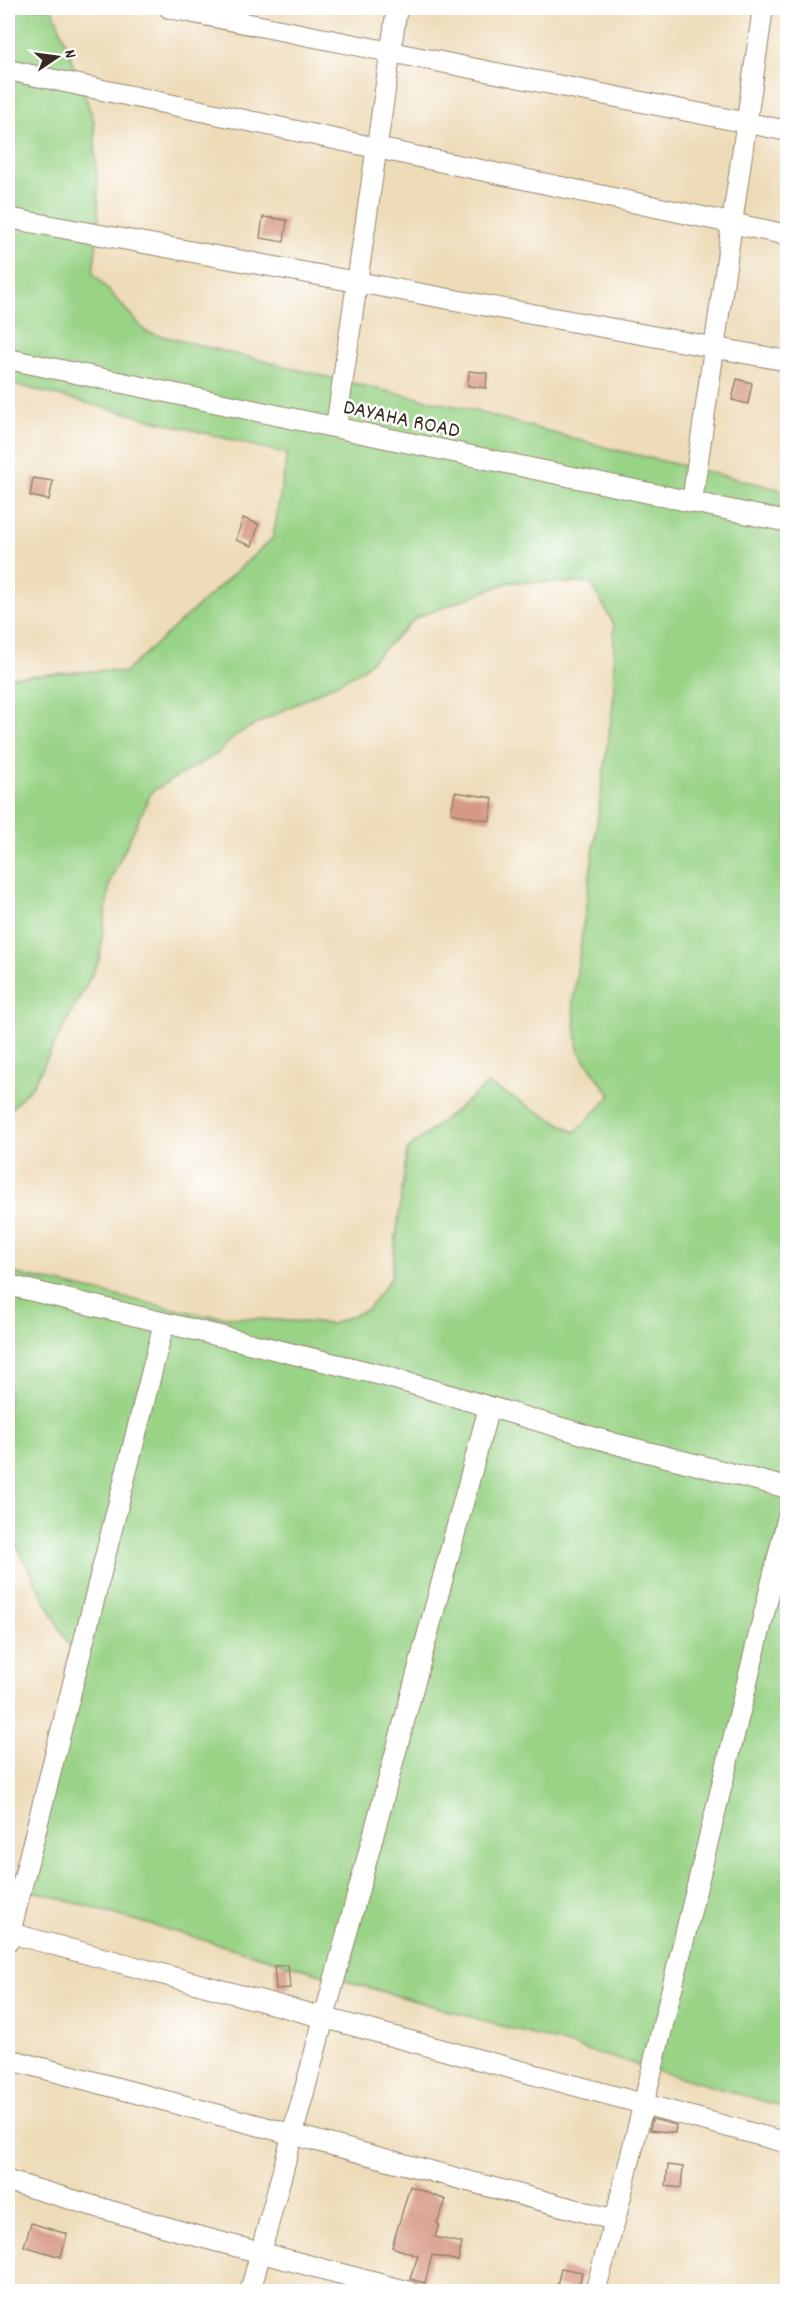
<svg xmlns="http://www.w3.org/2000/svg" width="795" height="2299" viewBox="0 0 795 2299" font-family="Dekko,sans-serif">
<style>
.green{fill:#99d386;stroke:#6a7e52;stroke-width:1.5}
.building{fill:#d69984}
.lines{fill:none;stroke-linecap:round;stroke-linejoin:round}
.minor-casing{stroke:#94836c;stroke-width:22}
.minor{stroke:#fff;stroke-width:20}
.labels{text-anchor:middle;stroke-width:5;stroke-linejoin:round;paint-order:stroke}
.street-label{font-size:22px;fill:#3b2a1e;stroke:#fff}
</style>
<rect width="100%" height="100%" fill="#fff"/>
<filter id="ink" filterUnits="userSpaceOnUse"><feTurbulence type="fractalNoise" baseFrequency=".0167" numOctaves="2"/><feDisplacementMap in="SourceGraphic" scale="12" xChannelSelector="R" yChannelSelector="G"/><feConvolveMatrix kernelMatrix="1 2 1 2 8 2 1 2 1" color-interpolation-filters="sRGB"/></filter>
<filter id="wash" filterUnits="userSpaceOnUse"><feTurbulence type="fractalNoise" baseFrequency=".008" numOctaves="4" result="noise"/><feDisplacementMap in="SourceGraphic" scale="24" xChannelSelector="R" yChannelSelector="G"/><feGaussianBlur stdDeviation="1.35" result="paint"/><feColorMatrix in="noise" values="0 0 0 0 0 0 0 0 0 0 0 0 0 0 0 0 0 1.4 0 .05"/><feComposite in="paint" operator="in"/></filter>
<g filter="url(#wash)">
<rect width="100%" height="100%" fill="#eedcb9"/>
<!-- green -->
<path class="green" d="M8,8h43l5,9 38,104 5,104 -6,48 53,59 218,54 100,22 140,39 183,44v1617l-771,-222 65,-217 -73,-140v-257l195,43 129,9 36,-15 23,-31 16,-128 81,-66 87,48 36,-36 -33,-46 -5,-48 41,-305v-72l-23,-42 -82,-1 -93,36 -55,53 -124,63 -20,20 -65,37 -42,90 -11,80 -66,124 -25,27v-435l100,-7 16,3 149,-135 14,-84 -279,-71z"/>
<g id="blocks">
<!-- building -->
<g class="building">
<path d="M263,217l24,3 -3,22 -24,-4z"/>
<path d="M469,371l18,2 -1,15 -18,-2z"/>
<path d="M737,379l15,4 -4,21 -16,-4z"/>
<path d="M33,478l20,3 -4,19 -19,-4z"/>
<path d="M243,518l16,6 -7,22 -16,-6z"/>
<path d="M455,792l38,6 -3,23 -39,-8z"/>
<path d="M288,1965l2,23 -14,1 -2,-23z"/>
<path d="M652,2119l24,6 -1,8 -25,-3z"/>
<path d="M668,2165l15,2 -2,21 -15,-2z"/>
<path d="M410,2186l36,14 -9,23 2,1 -4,13 27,6 -4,18 -26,-6 -7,28 -15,-4 8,-23 -26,-9z"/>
<path d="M31,2223l36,11 -6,23 -37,-11z"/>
<path d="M561,2268l21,4 -4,19 -21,-5z"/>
</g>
</g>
</g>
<g filter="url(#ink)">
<use href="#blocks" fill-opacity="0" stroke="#94836c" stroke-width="1.5"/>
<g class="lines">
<defs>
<g id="minor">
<path d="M169,8l619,123"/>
<path d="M8,70l780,165"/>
<path d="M8,218l780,143"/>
<path d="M8,359l780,163"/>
<path d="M336,427l61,-419"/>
<path d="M692,502l71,-494"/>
<path d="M8,1285l373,90 239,70 168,43"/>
<path d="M10,1933l778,210"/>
<path d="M8,1941l156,-618"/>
<path d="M8,2059l607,161"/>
<path d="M8,2181l189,55 213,56"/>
<path d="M250,2292l239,-885"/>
<path d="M595,2292l20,-72 173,-704"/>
</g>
</defs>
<!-- minor casing -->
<use href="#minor" class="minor-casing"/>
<!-- minor -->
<use href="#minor" class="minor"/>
</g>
</g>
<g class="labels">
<!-- street labels -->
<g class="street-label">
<text transform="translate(402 417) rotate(12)" y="8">DAYAHA ROAD</text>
</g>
</g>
<!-- margin -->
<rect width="795" height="2299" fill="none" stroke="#fff" stroke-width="30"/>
<!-- north arrow -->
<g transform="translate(57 57) rotate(77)" stroke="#ffffff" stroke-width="4.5" paint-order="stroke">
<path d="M0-4.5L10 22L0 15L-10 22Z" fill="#3b2a1e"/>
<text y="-9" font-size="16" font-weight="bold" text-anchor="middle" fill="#3b2a1e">N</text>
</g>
</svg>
